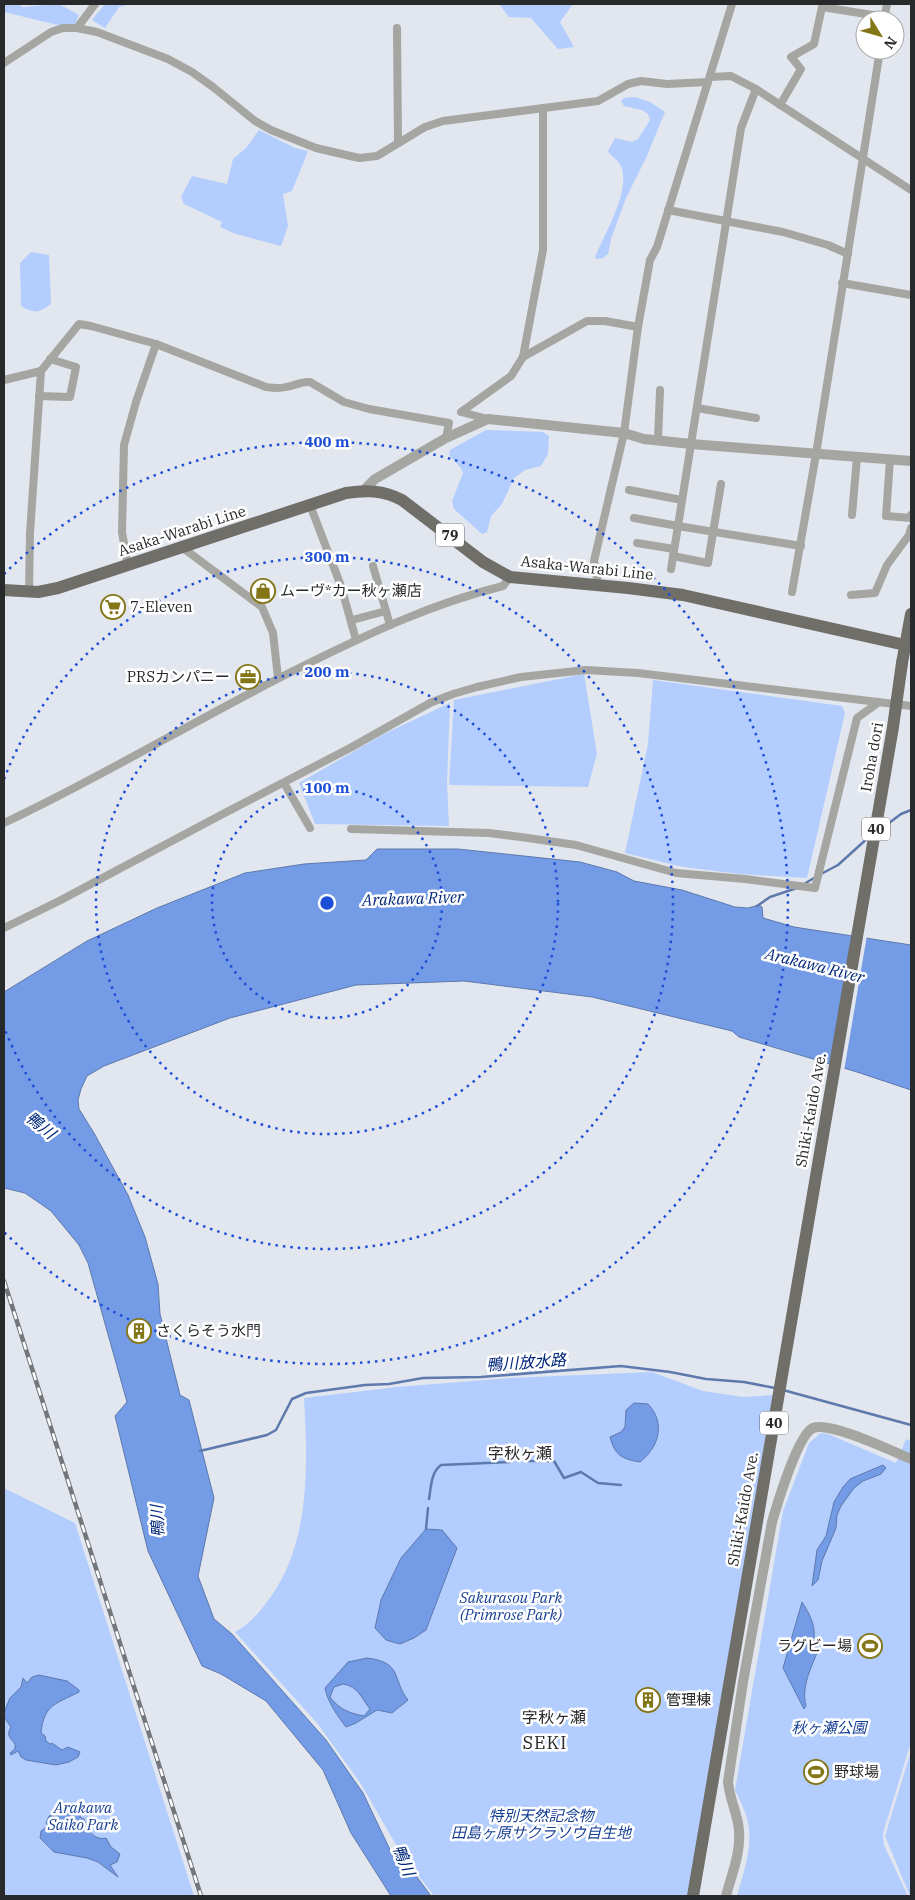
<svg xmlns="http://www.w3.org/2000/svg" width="915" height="1900" viewBox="0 0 915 1900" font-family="'IBM Plex Serif','Noto Sans JP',serif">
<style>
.green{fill:#b3cdfe}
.water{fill:#749be5;stroke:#5d79ad;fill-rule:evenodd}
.pier{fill:#e2e6ee}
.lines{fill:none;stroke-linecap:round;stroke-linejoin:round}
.stream{stroke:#5d79ad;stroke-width:2.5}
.minor{stroke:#a5a5a1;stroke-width:8}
.tertiary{stroke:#a5a5a1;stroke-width:10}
.primary{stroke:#706e68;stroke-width:12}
.rail-casing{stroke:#73767b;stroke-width:4.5}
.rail{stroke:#fff;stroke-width:2.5;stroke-dasharray:8;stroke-linecap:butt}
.primary-bridge{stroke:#706e68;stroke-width:12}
.ring{fill:none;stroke:#1d4ed8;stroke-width:2.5;stroke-dasharray:2.5 5}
.labels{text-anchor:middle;stroke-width:5;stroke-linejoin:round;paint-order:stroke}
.shield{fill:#fff;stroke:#68696b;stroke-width:1}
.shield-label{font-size:14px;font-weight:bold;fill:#27292b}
.street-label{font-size:15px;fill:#27292b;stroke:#fff}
.poi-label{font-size:15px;fill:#27292b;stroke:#fff;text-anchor:start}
.park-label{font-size:15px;font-style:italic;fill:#153e93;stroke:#fff}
.water-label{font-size:16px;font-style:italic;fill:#01267a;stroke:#fff}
.neighbourhood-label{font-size:16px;fill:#27292b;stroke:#fff}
.quarter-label{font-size:18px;letter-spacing:1px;fill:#27292b;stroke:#fff}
.centre{fill:#1d4ed8;stroke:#fff;stroke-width:2.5}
.ring-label{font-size:15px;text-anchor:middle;font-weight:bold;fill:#1d4ed8;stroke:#fff;stroke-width:5;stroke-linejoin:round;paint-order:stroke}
</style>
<rect width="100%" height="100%" fill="#e2e6ee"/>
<!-- green -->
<g class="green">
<path d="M4,4h15l3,3 37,-3 20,11 -4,9 -17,1 -54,-13z"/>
<path d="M105,4h25l-11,3 -14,21 -13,-8z"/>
<path d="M499,4h74l-13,18 14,25 -16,2 -27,-31 -22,-1z"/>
<path d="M635,97l15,5 15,10 -19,46 -20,40 -15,41 -3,15 -5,4 -6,1 -2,-2c10,-24 34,-63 27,-88 -2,-9 -10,-11 -14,-18l7,-13 17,4 6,-3 12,-19 -2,-6 -6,-4 -18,-4 -3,-5 3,-3z"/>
<path d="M259,130l36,18 13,3 -16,40 -9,3 5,32 -7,20 -45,-12 -16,-7 2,-5 -38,-18 -3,-7 11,-21 35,8 6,-25 13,-11z"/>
<path d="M31,252l18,3 2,49c-12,9 -17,10 -30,2l-1,-43z"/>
<path d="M486,430l57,2 6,4 -1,18 -7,12 -16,4 -11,8 -12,26 -11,12 -4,16 -5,2 -28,-25 -2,-8 11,-28 -2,-5 -12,-13 1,-5z"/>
<path d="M584,674l13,80 -9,33 -139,-2 5,-85z"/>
<path d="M653,680l189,26 3,7 -38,165 -67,-4 -57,-7 -58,-14 23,-109z"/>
<path d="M450,703l-3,80 2,43 -134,-2 -16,-41 85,-49z"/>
<path d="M652,1372l51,19 40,6 31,-2 -7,30 -14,99 -65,372h-254l-35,-46 -38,-66 -44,-61 -82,-91c12,-6 20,-15 28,-25 48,-57 45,-139 41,-209l93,-11 113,-9z"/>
<path d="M821,1433l7,1 68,29 10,-24 5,2v301l-28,91 1,12 24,51h-171c7,-26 18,-54 9,-81 -3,-8 -7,-17 -11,-25l48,-279 26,-68z"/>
<path d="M4,1488l71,35 119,373h-190z"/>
<path d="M911,1751v145h-1l-25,-60z"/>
</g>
<!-- water -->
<g class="water">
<path d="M377,849h81l122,13 37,10 17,9 48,9 53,17 13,1 11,-3 3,2 1,11 31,9 117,18v145l-54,-18 -118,-35 -7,-6 -140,-34 -128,-16 -108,4 -126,33 -126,48 -17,10 -6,13 -3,11 1,9 15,24 34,62 17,42 13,47 2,30 20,81 9,5 25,98 -16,78 16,43 18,15 94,106 37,53 30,63 24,21 14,19h-40l-40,-63 -28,-63 -57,-69 -45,-27 -19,-8 -54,-115 -33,-135 12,-14 -39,-139 -9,-18 -28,-34 -26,-18 -21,-5v-196l83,-51 70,-33 88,-35 59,-9 62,-4z"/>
<path d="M634,1403l14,1c18,19 11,43 -8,58 -19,-3 -25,-7 -30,-25l11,-5 4,-5 1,-17z"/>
<path d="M883,1465l3,3 -5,6 -18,7 -9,7 -13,18 -4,9 -1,13 -14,33 -4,19 -6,6 5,-36 9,-14 8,-34 9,-15 7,-8z"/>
<path d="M426,1529l16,1 15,18 -31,82 -12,8 -14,6 -14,-4 -11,-12 6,-28 20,-42z"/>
<path d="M802,1602c5,8 11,18 12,28 1,10 -2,10 4,20 -7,19 -17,36 -12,56l-2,3 -21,-41z"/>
<path d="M367,1658c36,4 25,22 41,42l-16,13 -15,-3 -21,13 -10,4c-9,-12 -18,-24 -21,-39l23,-26zM343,1684c15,2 19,15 27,25l-6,7c-15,-3 -24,-6 -34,-19l4,-10z"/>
<path d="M39,1675l28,6 12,9v2c-23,12 -35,12 -38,41l4,3 1,5 4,3 2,-1 10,7 6,-3 12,5 -2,5 -9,5 -13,3 -30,-5 -5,-3 -3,-6 -7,4 -1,-2 5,-4v-5c-5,-7 -9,-8 -4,-17l-7,-10 1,-7 5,-12 11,-11 2,-9 4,5 5,-6z"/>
<path d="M66,1809l11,2 4,7 3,1c3,10 10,22 22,19l5,9 9,7 -3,8 -7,3 8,12 -20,-15 -11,-4 -33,-6 -14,-14 1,-7 7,-5 -2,-3 3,-7z"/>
</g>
<!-- pier -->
<path class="pier" d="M853,933l14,2 -23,136 -14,-4z"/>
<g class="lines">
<!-- stream -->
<g class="stream">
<path d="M881,829l20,-15 10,-4"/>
<path d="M821,874l17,-9 32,-29"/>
<path d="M804,884l10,-6"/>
<path d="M757,906l13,-9 27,-9"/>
<path d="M783,1390l128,35"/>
<path d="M200,1451l67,-16 9,-5 16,-31 14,-6 59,-8 24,-1 34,-6 58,-1 140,-11 49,6 36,7 38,3 31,6"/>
<path d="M526,1461h28l10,17 17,-6 17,11 23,2"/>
<path d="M429,1499c2,-11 2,-27 12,-34l69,-3"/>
<path d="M426,1529l2,-21"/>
</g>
<!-- minor -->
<g class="minor">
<path d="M884,20l3,-16"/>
<path d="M77,28l18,-24"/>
<path d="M397,28l1,115"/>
<path d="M4,63l47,-31 12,-4h14l20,4 71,27 24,13 21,15 42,34 16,9 45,18 43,10 18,-2 48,-29 18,-6 155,-20 30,-17 13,-3 26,3 41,-2"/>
<path d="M710,77l21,-1 25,13 155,101"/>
<path d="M780,105l21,-36 -10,-12 23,-13 8,-37 63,10"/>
<path d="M668,210l115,22 45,13 20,9"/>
<path d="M842,283l69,12"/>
<path d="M523,357l64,-36h18l33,6"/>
<path d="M4,380l37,-9"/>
<path d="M39,396l31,1 6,-30 -26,-8"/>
<path d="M697,408l59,10"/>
<path d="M488,419l-27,-7 50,-36 12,-19 20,-107v-142"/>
<path d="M658,440l2,-50"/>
<path d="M890,460l-4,56 25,2v-3"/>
<path d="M629,490l53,10"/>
<path d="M310,505l31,81 15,54"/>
<path d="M852,515l5,-58"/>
<path d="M634,518l44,8 63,-398 15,-39"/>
<path d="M637,543l37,6"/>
<path d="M183,548l79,59 11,26 5,45"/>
<path d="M673,556l35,7 13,-79"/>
<path d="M128,566l-6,-34 2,-87 12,-43 20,-58"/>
<path d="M373,566l17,59"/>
<path d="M671,569l7,-43 123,20"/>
<path d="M596,585l1,-7 -3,-17 30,-128 14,-106 12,-67 7,-13 75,-243"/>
<path d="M29,592l1,-59 11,-162 38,-47 12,2 65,18 110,43c7,1 13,2 20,0 9,-1 15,-6 24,-5l34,20 25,7 80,14 -3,15"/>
<path d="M792,592l24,-138 64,-404"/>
<path d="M851,595l24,-2 12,-28 22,-30 2,-7"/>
<path d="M352,620l34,-9"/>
<path d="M284,783l26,45"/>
<path d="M4,823c102,-48 198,-107 299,-157 65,-32 130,-63 200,-80l7,-9"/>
<path d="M351,829l138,4 32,4 55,8 100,28 69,6 70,9 42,-170 22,-16"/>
<path d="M4,928l55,-27 160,-85 131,-68 80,-45 23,-9 24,-7 44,-10 65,-7 52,3 273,33"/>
</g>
<!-- tertiary -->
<g class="tertiary">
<path d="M364,490l11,-11 71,-41 42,-19 136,14 20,6 47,5 220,17"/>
<path d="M726,1896c6,-23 17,-48 12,-73 -3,-15 -8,-24 -10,-41l15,-100 29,-160c5,-17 26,-88 41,-94 17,-7 79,23 98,31"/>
</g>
<!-- primary -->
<g class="primary">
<path d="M4,590l34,2 20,-4 288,-95c20,-3 37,-3 56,7l81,62 27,15 118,11 55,7 222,50"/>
<path d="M902,663l9,-49"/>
<path d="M693,1896l154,-901"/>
</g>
<defs>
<path id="rail" d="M4,1281l197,615"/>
</defs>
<!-- rail casing -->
<use href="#rail" class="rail-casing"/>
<!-- rail -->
<use href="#rail" class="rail"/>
<!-- primary-bridge -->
<path class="primary-bridge" d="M847,995l46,-268 9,-64"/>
</g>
<!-- distance rings -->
<g class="ring">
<circle cx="327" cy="903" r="115"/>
<circle cx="327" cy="903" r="231"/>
<path d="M4 779A346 346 0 1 1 4 1027"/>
<path d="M4 574A461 461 0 1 1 4 1232"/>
</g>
<!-- icons -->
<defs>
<symbol id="shop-ring" viewBox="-11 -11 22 22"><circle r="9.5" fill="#fff" stroke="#847517" stroke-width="1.5"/><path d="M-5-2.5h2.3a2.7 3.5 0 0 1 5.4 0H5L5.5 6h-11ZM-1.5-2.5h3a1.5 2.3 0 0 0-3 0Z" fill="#847517"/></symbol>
<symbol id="supermarket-ring" viewBox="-11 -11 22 22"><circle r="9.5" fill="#fff" stroke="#847517" stroke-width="1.5"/><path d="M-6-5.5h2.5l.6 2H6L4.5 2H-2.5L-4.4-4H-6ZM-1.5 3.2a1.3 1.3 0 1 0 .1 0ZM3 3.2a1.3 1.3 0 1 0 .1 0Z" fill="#847517"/></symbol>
<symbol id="office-ring" viewBox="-11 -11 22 22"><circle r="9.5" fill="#fff" stroke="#847517" stroke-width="1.5"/><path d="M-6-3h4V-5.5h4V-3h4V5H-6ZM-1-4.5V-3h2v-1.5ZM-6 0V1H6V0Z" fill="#847517"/></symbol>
<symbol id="building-ring" viewBox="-11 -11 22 22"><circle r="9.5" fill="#fff" stroke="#847517" stroke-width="1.5"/><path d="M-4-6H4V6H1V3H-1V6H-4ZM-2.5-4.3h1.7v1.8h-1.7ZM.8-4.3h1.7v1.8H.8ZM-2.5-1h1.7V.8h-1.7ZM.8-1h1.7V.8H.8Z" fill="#847517"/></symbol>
<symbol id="stadium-ring" viewBox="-11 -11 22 22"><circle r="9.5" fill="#fff" stroke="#847517" stroke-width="1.5"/><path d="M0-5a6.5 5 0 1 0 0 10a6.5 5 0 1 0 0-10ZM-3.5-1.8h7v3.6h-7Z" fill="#847517"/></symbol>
</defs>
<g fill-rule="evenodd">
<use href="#shop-ring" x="249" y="577" width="28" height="28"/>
<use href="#supermarket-ring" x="99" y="593" width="28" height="28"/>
<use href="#office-ring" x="234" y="663" width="28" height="28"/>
<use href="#building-ring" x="125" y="1317" width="28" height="28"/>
<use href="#stadium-ring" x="856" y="1632" width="28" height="28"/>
<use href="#building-ring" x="634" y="1686" width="28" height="28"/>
<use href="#stadium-ring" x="802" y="1758" width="28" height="28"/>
</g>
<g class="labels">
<!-- shield labels -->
<g class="shield">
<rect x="436" y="523.5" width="28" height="23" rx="4"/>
<rect x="862" y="817.5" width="28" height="23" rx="4"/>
<rect x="760" y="1411.5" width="28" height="23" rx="4"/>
</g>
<g class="shield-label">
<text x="450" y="540">79</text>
<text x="876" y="834">40</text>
<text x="774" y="1428">40</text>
</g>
<!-- street labels -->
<g class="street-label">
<text transform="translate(182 531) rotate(-18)" y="5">Asaka-Warabi Line</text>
<text transform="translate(587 568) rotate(6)" y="5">Asaka-Warabi Line</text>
<text transform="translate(872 757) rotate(-80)" y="5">Iroha dori</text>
<text transform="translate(811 1110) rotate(-80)" y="5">Shiki-Kaido Ave.</text>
<text transform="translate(743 1509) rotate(-80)" y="5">Shiki-Kaido Ave.</text>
</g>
<!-- poi labels -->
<g class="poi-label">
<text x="280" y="596">ムーヴ*カー秋ヶ瀬店</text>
<text x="130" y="612">7-Eleven</text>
<text x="230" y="682" text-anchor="end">PRSカンパニー</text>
<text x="156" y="1336">さくらそう水門</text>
<text x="852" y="1651" text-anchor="end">ラグビー場</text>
<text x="666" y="1705">管理棟</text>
<text x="834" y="1777">野球場</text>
</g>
<!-- park labels -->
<g class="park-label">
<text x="511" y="1603">Sakurasou Park<tspan x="511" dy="17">(Primrose Park)</tspan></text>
<text x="829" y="1733">秋ヶ瀬公園</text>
<text x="83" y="1813">Arakawa<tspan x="83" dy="17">Saiko Park</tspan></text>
<text x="541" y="1821">特別天然記念物<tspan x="541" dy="17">田島ヶ原サクラソウ自生地</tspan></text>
</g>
<!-- water labels -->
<g class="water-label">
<text transform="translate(413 898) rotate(-2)" y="6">Arakawa River</text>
<text transform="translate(815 965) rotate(14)" y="6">Arakawa River</text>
<text transform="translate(41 1125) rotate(39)" y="6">鴨川</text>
<text transform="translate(526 1362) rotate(-4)" y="6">鴨川放水路</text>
<text transform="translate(157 1521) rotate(-93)" y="6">鴨川</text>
<text transform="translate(404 1860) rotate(68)" y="6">鴨川</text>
</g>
<!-- neighbourhood labels -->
<g class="neighbourhood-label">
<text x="520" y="1459">字秋ヶ瀬</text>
<text x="554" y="1723">字秋ヶ瀬</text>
</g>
<!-- quarter labels -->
<g class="quarter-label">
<text x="545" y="1749">SEKI</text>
</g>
</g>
<circle cx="327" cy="903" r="8" class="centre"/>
<g class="ring-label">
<text x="327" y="447">400 m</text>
<text x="327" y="562">300 m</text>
<text x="327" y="677">200 m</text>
<text x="327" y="793">100 m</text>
</g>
<!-- border -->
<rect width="915" height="1900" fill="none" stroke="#27292b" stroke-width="10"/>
<!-- north arrow -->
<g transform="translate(880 35) rotate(127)"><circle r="24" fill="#ffffff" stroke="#a9a9aa"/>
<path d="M0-4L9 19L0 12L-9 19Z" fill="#847517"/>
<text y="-8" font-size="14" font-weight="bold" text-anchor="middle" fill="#27292b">N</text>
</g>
</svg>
